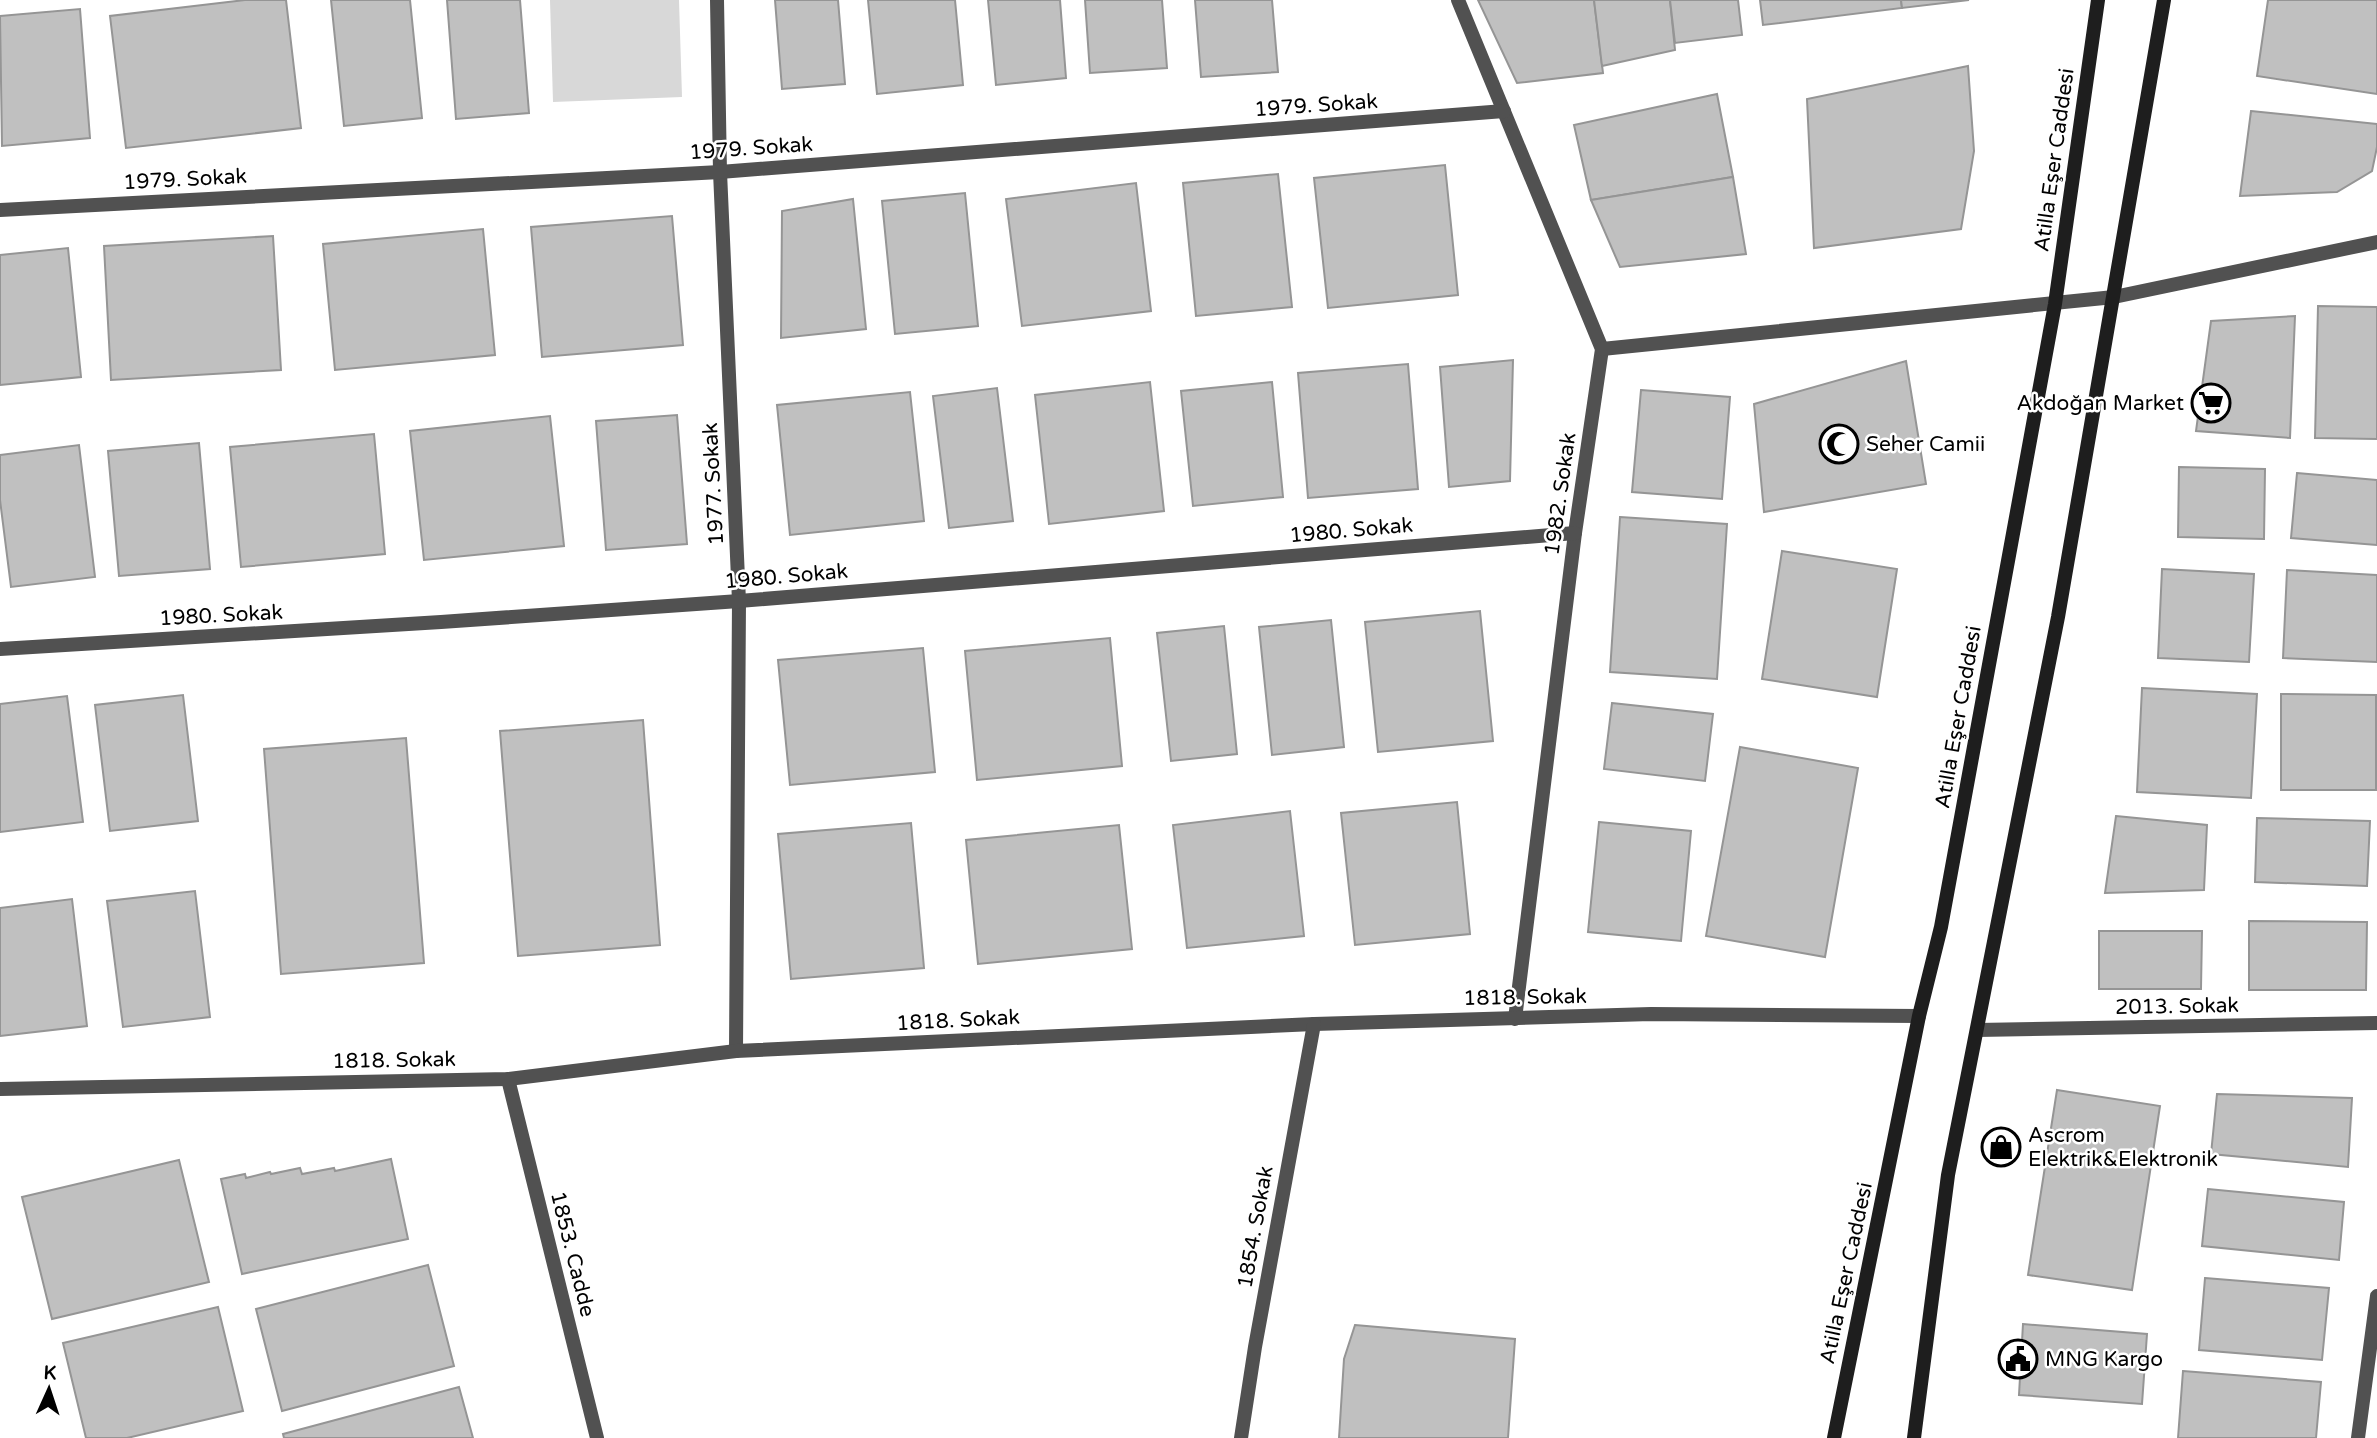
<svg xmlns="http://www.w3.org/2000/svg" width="2377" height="1438" viewBox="0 0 2377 1438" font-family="'Varela Round',sans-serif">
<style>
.green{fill:#d8d8d8}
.building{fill:#c0c0c0;stroke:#959595;stroke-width:2}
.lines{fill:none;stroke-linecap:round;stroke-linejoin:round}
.street{stroke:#515151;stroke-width:14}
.secondary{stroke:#1e1e1e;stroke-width:14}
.labels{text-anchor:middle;stroke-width:5;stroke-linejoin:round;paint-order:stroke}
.street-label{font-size:21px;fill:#000;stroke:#fff}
.poi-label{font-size:21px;fill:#000;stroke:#fff;text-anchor:start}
</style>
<rect width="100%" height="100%" fill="#fff"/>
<!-- green -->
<path class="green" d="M550,0h129l3,97 -129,5z"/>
<!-- building -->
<g class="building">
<path d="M245,0h41l15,128 -175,20 -16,-132z"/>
<path d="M331,0h79l12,118 -78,8z"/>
<path d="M447,0h73l9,113 -73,6z"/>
<path d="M775,0h63l7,84 -63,5z"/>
<path d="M868,0h87l8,85 -86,9z"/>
<path d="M988,0h72l6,78 -70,7z"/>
<path d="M1085,0h77l5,68 -77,5z"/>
<path d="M1195,0h77l6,72 -77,5z"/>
<path d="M1478,0h116l9,73 -86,10z"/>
<path d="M1594,0h76l5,50 -73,16z"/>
<path d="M1670,0h68l4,35 -67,8z"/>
<path d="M1760,0h141l1,8 -139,17z"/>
<path d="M1901,0h68l-67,8z"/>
<path d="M2268,0h109v94l-120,-18z"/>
<path d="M80,9l10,129 -88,8 -2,-130z"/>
<path d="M1968,66l6,85 -13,78 -147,19 -7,-149z"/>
<path d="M1717,94l16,83 -142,23 -17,-75z"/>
<path d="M2251,111l126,13v23l-5,24 -35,21 -97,4z"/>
<path d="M1445,165l13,130 -130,13 -14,-130z"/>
<path d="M1278,174l14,133 -96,9 -13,-133z"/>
<path d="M1733,177l13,77 -126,13 -29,-67z"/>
<path d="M1136,183l15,128 -129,15 -16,-127z"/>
<path d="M965,193l13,133 -83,8 -13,-133z"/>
<path d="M853,199l13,130 -85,9 1,-127z"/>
<path d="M672,216l11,129 -141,12 -11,-130z"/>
<path d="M483,229l12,126 -160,15 -12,-126z"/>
<path d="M273,236l8,134 -170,10 -7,-134z"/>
<path d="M68,248l13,129 -81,8v-130z"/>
<path d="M2318,306l59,1v132l-62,-1z"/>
<path d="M2295,316l-5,122 -94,-7 15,-110z"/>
<path d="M1513,360l-3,121 -61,6 -9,-120z"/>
<path d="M1906,361l20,123 -162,28 -10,-108z"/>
<path d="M1408,364l10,125 -110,9 -10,-125z"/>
<path d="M1150,382l14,129 -115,13 -14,-129z"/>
<path d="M1272,382l11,115 -90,9 -12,-115z"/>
<path d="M997,388l16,133 -64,7 -16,-132z"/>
<path d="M1641,390l89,7 -8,102 -90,-7z"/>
<path d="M910,392l14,129 -134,14 -13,-130z"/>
<path d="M677,415l10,129 -81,6 -10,-129z"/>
<path d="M550,416l14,130 -140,14 -14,-129z"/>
<path d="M374,434l11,120 -144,13 -11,-120z"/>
<path d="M199,443l11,126 -91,7 -11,-125z"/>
<path d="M79,445l16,132 -84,10 -11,-87v-45z"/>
<path d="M2179,467l86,2 -1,70 -86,-2z"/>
<path d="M2297,473l80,7v65l-86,-7z"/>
<path d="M1620,517l107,7 -10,155 -107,-7z"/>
<path d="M1782,551l115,18 -20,128 -115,-18z"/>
<path d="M2162,569l92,5 -5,88 -91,-4z"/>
<path d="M2287,570l90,5v87l-94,-4z"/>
<path d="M1480,611l13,130 -115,11 -13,-130z"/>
<path d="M1331,620l13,127 -72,8 -13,-128z"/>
<path d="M1224,626l13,128 -66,7 -14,-128z"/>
<path d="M1110,638l12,128 -145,14 -12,-129z"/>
<path d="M923,648l12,124 -145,13 -12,-125z"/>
<path d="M2142,688l115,6 -6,104 -114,-6z"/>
<path d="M2281,694l95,1v95h-95z"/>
<path d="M183,695l15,126 -88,10 -15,-126z"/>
<path d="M67,696l16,126 -83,10v-128z"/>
<path d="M1612,703l101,11 -8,67 -101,-12z"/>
<path d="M643,720l17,225 -142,11 -18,-225z"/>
<path d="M406,738l18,225 -143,11 -17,-225z"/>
<path d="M1740,747l118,21 -33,189 -119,-21z"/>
<path d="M1457,802l13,132 -115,11 -14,-132z"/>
<path d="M1290,811l14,125 -117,12 -14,-123z"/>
<path d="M2116,816l91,9 -3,65 -99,3z"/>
<path d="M2257,818l113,3 -3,65 -112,-4z"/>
<path d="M1599,822l92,9 -10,110 -93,-9z"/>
<path d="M911,823l13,145 -133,11 -13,-145z"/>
<path d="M1119,825l13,124 -154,15 -12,-124z"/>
<path d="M195,891l15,126 -87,10 -16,-126z"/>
<path d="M72,899l15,127 -87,10v-128z"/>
<path d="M2249,921l118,1 -1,68h-117z"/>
<path d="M2099,931h103l-1,58h-102z"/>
<path d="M2057,1090l103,16 -28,184 -104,-15z"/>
<path d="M2217,1094l135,4 -4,69 -137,-13z"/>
<path d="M391,1159l17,80 -166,35 -21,-95 24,-5 1,4 24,-6 1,2 29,-6 2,6 32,-6 1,3z"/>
<path d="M179,1160l30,122 -157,37 -30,-122z"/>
<path d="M2208,1189l136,13 -5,58 -137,-14z"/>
<path d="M428,1265l26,101 -172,45 -26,-102z"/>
<path d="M2205,1278l124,10 -7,72 -123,-10z"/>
<path d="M218,1307l25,104 -116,27h-41l-23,-95z"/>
<path d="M2023,1324l124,10 -5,70 -123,-9z"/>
<path d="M1355,1325l160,14 -7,99h-169l5,-79z"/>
<path d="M2183,1371l138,11 -5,56h-138z"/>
<path d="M459,1387l14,51h-189l-1,-4z"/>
</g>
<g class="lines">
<!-- street -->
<g class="street">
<path d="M717,0l3,172 19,429 -3,450"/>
<path d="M1458,0l144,349 -27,184 -60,486"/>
<path d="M0,210l720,-38 784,-61"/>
<path d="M1602,349l512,-52 263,-55"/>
<path d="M0,649l441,-27 298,-21 836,-68"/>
<path d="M1977,1030l400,-7"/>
<path d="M508,1079l89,359"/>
<path d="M0,1089l508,-10 228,-28 578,-27 337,-10 268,2"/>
<path d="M1241,1438l14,-91 59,-323"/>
<path d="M2358,1438l19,-142"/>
</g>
<!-- secondary -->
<g class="secondary">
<path d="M1834,1438l85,-422 22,-89 114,-623 43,-304"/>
<path d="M1914,1438l34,-263 110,-558 106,-617"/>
</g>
</g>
<!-- icons -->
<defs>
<symbol id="supermarket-ring" viewBox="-11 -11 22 22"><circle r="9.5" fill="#fff" stroke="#000" stroke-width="1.5"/><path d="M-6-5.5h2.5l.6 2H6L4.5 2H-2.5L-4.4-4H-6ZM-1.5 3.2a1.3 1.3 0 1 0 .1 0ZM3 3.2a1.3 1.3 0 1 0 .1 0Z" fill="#000"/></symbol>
<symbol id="mosque-ring" viewBox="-11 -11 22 22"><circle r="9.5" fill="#fff" stroke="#000" stroke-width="1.5"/><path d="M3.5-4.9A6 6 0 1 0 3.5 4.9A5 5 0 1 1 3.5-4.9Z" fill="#000"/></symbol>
<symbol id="shop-ring" viewBox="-11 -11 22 22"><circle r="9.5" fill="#fff" stroke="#000" stroke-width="1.5"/><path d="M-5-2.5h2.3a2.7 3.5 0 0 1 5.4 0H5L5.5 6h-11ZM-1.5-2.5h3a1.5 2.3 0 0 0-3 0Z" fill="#000"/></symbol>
<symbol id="civic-ring" viewBox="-11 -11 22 22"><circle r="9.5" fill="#fff" stroke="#000" stroke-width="1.5"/><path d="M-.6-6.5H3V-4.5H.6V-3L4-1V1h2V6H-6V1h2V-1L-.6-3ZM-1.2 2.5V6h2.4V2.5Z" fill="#000"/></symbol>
</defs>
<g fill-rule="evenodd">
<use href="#supermarket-ring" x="2189" y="381" width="44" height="44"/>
<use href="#mosque-ring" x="1817" y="422" width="44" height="44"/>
<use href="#shop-ring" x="1979" y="1125" width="44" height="44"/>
<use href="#civic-ring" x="1996" y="1337" width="44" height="44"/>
</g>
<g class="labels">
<!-- street labels -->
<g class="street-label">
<text transform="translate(1316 105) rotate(-4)" y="7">1979. Sokak</text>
<text transform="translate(751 148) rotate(-4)" y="7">1979. Sokak</text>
<text transform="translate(2054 160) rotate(-82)" y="7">Atilla Eşer Caddesi</text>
<text transform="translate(185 179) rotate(-3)" y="7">1979. Sokak</text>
<text transform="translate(713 484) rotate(-93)" y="7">1977. Sokak</text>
<text transform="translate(1560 494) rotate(-82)" y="7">1982. Sokak</text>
<text transform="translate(1351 530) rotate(-5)" y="7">1980. Sokak</text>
<text transform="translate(786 576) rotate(-5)" y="7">1980. Sokak</text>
<text transform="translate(221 615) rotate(-3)" y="7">1980. Sokak</text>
<text transform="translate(1958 717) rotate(-80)" y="7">Atilla Eşer Caddesi</text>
<text transform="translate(1525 997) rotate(-1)" y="7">1818. Sokak</text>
<text transform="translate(2177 1006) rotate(-1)" y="7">2013. Sokak</text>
<text transform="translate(958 1020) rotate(-3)" y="7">1818. Sokak</text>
<text transform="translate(394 1060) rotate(-1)" y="7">1818. Sokak</text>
<text transform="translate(1255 1227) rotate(-80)" y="7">1854. Sokak</text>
<text transform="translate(573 1254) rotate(76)" y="7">1853. Cadde</text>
<text transform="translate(1846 1273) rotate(-78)" y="7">Atilla Eşer Caddesi</text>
</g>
<!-- poi labels -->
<g class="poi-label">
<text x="2184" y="410" text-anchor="end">Akdoğan Market</text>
<text x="1866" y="451">Seher Camii</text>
<text x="2028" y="1142">Ascrom<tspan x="2028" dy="24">Elektrik&amp;Elektronik</tspan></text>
<text x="2045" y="1366">MNG Kargo</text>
</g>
</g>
<!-- north arrow -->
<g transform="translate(49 1389) rotate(3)" stroke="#ffffff" stroke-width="5" paint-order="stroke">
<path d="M0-5L12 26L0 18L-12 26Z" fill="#000000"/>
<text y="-10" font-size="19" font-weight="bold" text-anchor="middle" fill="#000000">K</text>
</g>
</svg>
